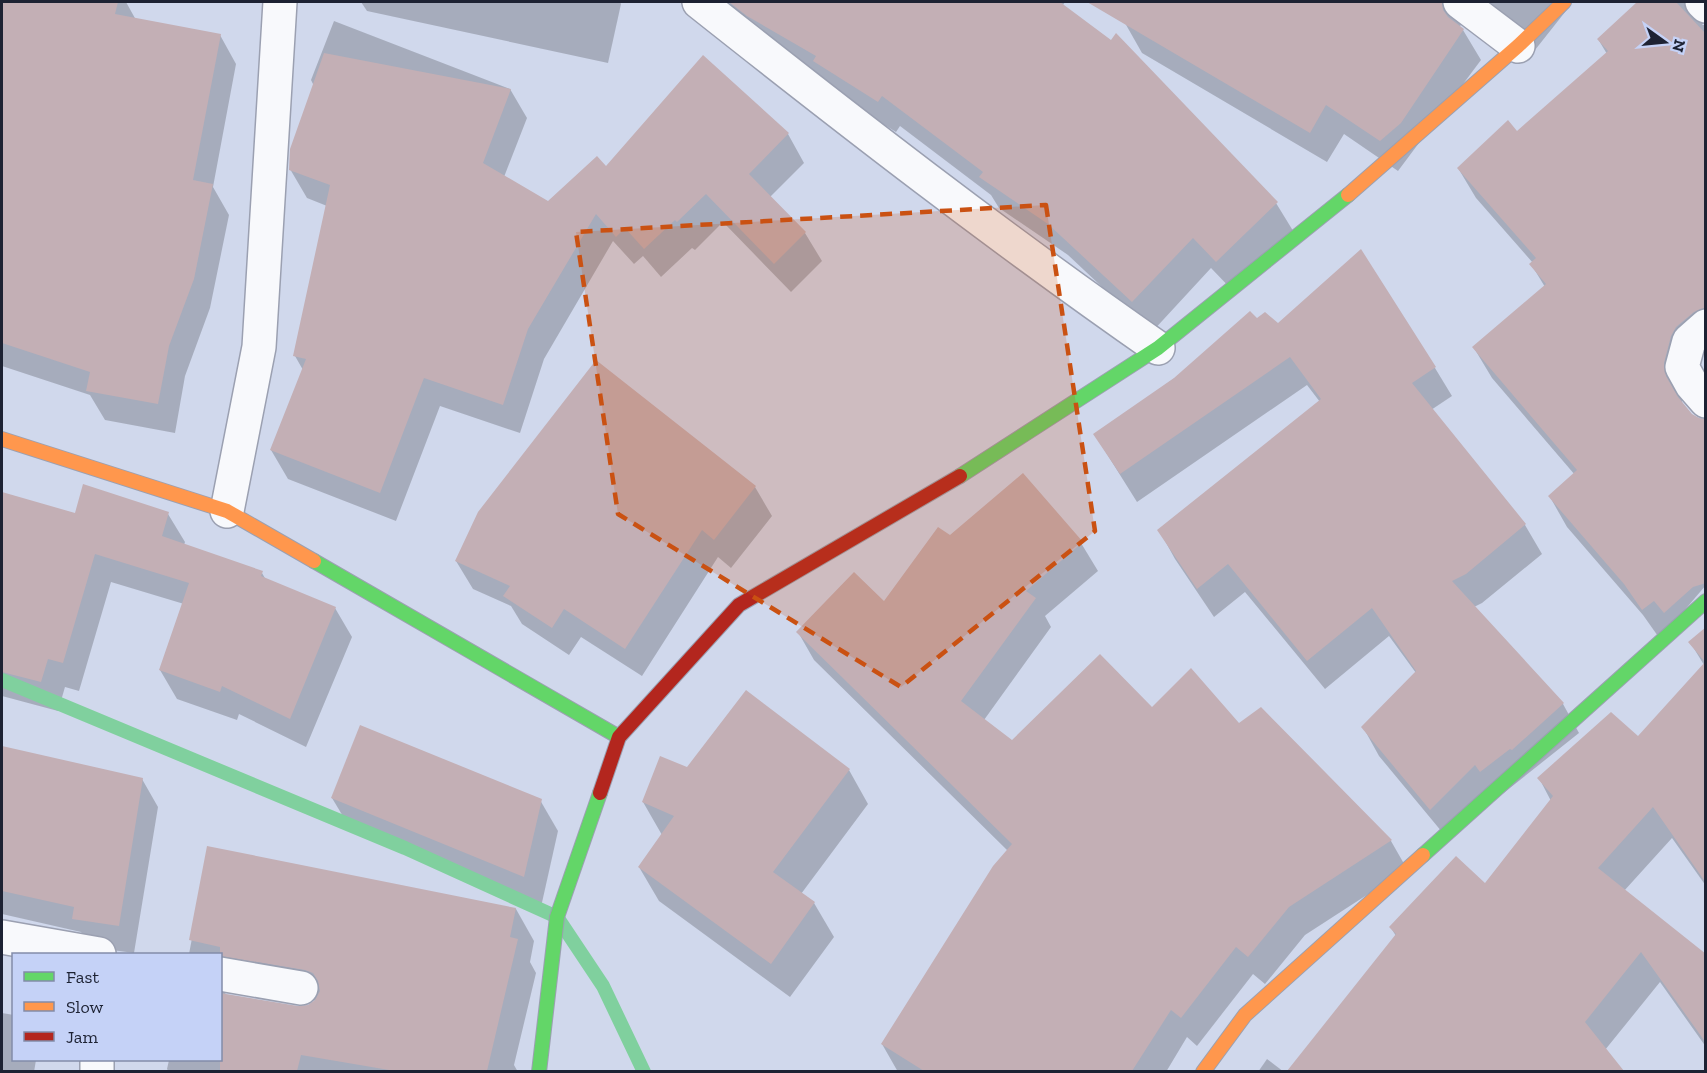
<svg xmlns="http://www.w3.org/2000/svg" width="1707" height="1073" viewBox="0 0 1707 1073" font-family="'Zilla Slab',serif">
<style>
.shadow{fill:#0003;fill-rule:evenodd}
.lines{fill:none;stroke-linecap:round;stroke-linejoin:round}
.stream{stroke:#80d09e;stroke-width:14}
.building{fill:#c3afb5}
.street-casing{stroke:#9ba0b1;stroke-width:36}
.fast-casing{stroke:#9ba0b1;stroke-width:16}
.slow-casing{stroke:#9ba0b1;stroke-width:16}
.jam-casing{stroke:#9ba0b1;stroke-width:16}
.street{stroke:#f8f9fc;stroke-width:33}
.fast{stroke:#63d668;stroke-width:14}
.slow{stroke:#ff974d;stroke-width:14}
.jam{stroke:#b3261e;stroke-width:14}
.marked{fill:#ca5112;fill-opacity:0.2;stroke:#ca5112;stroke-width:4.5;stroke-dasharray:12 8;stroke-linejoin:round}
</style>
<rect width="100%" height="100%" fill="#d0d8ec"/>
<!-- shadow -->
<g class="shadow">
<path d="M2,2h124l10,18 84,15 16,29 -23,123 16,28 -19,93 -25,68 -10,57 -70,-13 -15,-25 -88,-29z"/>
<path d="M361,2h259l1,2 -13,59 -241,-52z"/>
<path d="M729,2h223l14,8 7,-8h92l-2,3 213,198 19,31 -60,59 -24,-25 -60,65 -83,-78 -69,-47 -8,-13 -91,-69 -4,6 -63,-39 -87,-62z"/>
<path d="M1139,2h257l29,16 13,-16h135l-38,48 -73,-29 -2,6 3,3 18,30 -83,111 -54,-37 -17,28 -185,-109 -17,-30z"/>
<path d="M1640,2h33l2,2 2,-2h29v18l-4,5h4v322l-12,10 -13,36 25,192 -46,54 -17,-24 -76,-88 -17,-30 25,-22 -83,-97 -18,-30 71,-61 -14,-23 2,-1 -57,-65 -18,-30 59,-35 90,-79 -9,-15z"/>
<path d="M334,21l176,68 17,29 -23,59 44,26 58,-34 97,-111 85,76 16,29 -34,34 35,36 17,28 -31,31 -68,-70 -28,28 -3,-2 -31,29 -18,-21 -9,8 -21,-23 -69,118 -24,74 -80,-27 -44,115 -108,-42 -17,-29 32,-80 -8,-14 32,-150 -20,-8 -17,-29 24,-83 -3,-6z"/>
<path d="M1256,320l179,48 17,28 -21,14 94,115 17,29 -60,49 -8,4 89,97 16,29 -132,105 -68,-82 -16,-29 53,-54 -27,-37 -64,53 -80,-97 -31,25 -39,-58 -16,-29 161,-128 -13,-17 -170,117 -42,-67z"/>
<path d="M755,487l17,29 -41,52 -13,-11 -76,119 -61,-39 -12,18 -47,-31 -11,-18 -38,-17 -17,-28z"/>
<path d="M2,494l74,21 92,-1 17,28 -1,3 78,28 4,7 69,28 17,29 -46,110 -67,-33 -2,6 -60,-21 -17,-29 24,-66 -73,-22 -32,109 -14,-4 -7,24 -56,-15z"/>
<path d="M950,537l131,6 17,28 -53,45 6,11 -67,93 28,22 140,-32 87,16 22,-17 130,132 16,28 -102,66 -40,49 -12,-10 -56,72 -10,-9 -21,35h-268l-16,-28 126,-193 -194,-191 -16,-28 86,-28z"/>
<path d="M1706,629v257l-34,-48 -48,53 82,65v91l-46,-65 -55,68 17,22h-333l107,-136 -5,-8 94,-43 66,-84 -12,-23 99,-40 66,-73 -14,-23z"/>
<path d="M2,747l140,32 16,28 -24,146 -44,-6 -9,-15 -79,-18z"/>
<path d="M849,770l19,34 -67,90 13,9 20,34 -44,60 -131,-96 -20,-34 23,-32 -19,-33z"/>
<path d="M332,798l208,2 18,31 -17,76 -191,-79z"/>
<path d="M209,848l307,61 18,32 -4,21 6,11 -22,92 4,7h-349l-2,-3 2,-9h51v-106h-31zM242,988l75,13 -8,6 -11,1 -75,-13 9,-6z"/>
<path d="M2,1013l12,2v45h22l-2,12h-32z"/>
<path d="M1267,1059l17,13h-26z"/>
</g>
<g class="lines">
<!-- stream -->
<path class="stream" d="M2,680l403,168 152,69 46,69 41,86"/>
</g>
<!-- building -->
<g class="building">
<path d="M2,2h116l-3,12 106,20 -28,146 20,4 -19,95 -25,67 -11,58 -72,-13 4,-19 -88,-29z"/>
<path d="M729,2h331l51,38 5,-7 162,169 -62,60 -23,-24 -61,64 -84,-78 -69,-47 4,-5 -101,-76 -4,6 -65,-41 3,-5 -69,-40z"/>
<path d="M1087,2h355l1,8 5,7 16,12 -63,94 -21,18 -54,-36 -16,28z"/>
<path d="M1637,2h39l30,32v274l-12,4 -18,15 -5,9 -7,27 2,13 12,21 14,17 7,4 7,1v164l-13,4 -29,26 -10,-12 -12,9 -18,-26 -76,-88 29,-26 -105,-123 74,-63 -17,-20 7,-6 -79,-90 51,-48 9,11 91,-80 -11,-12z"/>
<path d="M324,53l187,36 -28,74 65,38 49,-45 9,10 97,-111 86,78 -40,41 57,58 -32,32 -68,-70 -29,28 -2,-2 -31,29 -19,-21 -9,9 -20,-23 -68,115 -25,76 -79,-27 -44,115 -110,-43 36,-91 -13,-3 37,-171 -41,-15 1,-21z"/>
<path d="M1361,249l75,118 -24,16 114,141 -60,50 -14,7 112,122 -52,47 -2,-1 -30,23 -5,-7 -45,45 -69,-83 55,-56 -44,-63 -65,53 -79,-97 -31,25 -40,-59 164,-131 -31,-42 -170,117 -27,-40 81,-56 76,-67 7,7 8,-6 13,11z"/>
<path d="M596,360l160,126 -42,54 -12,-10 -77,119 -61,-40 -12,19 -49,-32 7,-10 -55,-25 23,-49z"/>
<path d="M1023,473l60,69 -57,49 10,7 -75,103 51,39 88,-86 52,53 39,-39 48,55 22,-16 131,133 -103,67 -41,50 -12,-10 -55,71 -10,-8 -39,61h-208l-43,-27 112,-178 19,-22 -216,-212 58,-60 30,29 54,-74 12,8z"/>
<path d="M83,484l86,28 -7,24 101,35 -2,5 75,31 -46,112 -68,-33 -2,6 -61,-22 30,-87 -94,-29 -32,109 -15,-4 -7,23 -39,-10v-180l73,21z"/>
<path d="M1706,627v256l-53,-76 -55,61 108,86v89l-65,-91 -56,70 39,49h-337l109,-137 -7,-7 67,-71 29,27 68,-87 -16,-18 74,-66 27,24 67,-74 -17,-20z"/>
<path d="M746,690l104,79 -77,103 42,30 -44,62 -133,-97 36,-51 -32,-14 18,-46 27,11z"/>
<path d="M360,725l182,74 -18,78 -193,-79z"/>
<path d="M2,746l141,32 -24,148 -47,-7 2,-12 -72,-16z"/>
<path d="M207,846l309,62 -6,29 8,2 -31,132h-92l-94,-16 -4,16h-77v-78l78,13 10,-1 7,-5 5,-9 -2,-10 -5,-8 -8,-3 -85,-14v-9l-31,-7z"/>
</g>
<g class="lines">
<defs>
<g id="street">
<path d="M699,2c150,119 301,236 459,346"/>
<path d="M1460,2l58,44"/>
<path d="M1702,2l4,4"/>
<path d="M1706,326l-17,15 -7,26 10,18 14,16"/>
<path d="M227,511l32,-164 21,-345"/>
<path d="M2,937l97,17"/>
<path d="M220,974l81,14"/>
<path d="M97,1060v12"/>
</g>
<g id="fast">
<path d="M960,476l198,-128 190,-153"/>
<path d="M314,561l305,176"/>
<path d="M1423,855l283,-254"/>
<path d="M539,1072l18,-155 43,-124"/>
</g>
<g id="slow">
<path d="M1348,195l170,-149 46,-44"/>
<path d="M2,439l225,72 87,50"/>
<path d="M1203,1072l42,-57 178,-160"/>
</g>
<path id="jam" d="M600,793l19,-56 120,-132 221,-129"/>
</defs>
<!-- street casing -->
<use href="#street" class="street-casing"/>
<!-- fast casing -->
<use href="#fast" class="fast-casing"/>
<!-- slow casing -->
<use href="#slow" class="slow-casing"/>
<!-- jam casing -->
<use href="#jam" class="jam-casing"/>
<!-- street -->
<use href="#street" class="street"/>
<!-- fast -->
<use href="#fast" class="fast"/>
<!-- slow -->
<use href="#slow" class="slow"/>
<!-- jam -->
<use href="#jam" class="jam"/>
</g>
<!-- marked area -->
<path class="marked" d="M1046,205l49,326 -194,156 -283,-173 -42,-282z"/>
<!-- border -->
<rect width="1707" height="1073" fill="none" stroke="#1d2233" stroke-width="6"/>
<!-- legend -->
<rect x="12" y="953" width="210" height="108" fill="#c5d2f7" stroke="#828ca9" stroke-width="1.5"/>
<rect x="24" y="972" width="30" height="9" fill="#63d668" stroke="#828ca9" stroke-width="1.5"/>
<text x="66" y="983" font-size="18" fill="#1d2233">Fast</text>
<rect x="24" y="1002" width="30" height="9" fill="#ff974d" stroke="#828ca9" stroke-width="1.5"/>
<text x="66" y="1013" font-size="18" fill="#1d2233">Slow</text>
<rect x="24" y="1032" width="30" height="9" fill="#b3261e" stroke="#828ca9" stroke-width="1.5"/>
<text x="66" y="1043" font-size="18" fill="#1d2233">Jam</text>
<!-- north arrow -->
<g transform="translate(1665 42) rotate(105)" stroke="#c5d2f7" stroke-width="4.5" paint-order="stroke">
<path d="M0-4.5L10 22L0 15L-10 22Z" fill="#1d2233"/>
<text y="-9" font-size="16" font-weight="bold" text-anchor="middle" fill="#1d2233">N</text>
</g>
</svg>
